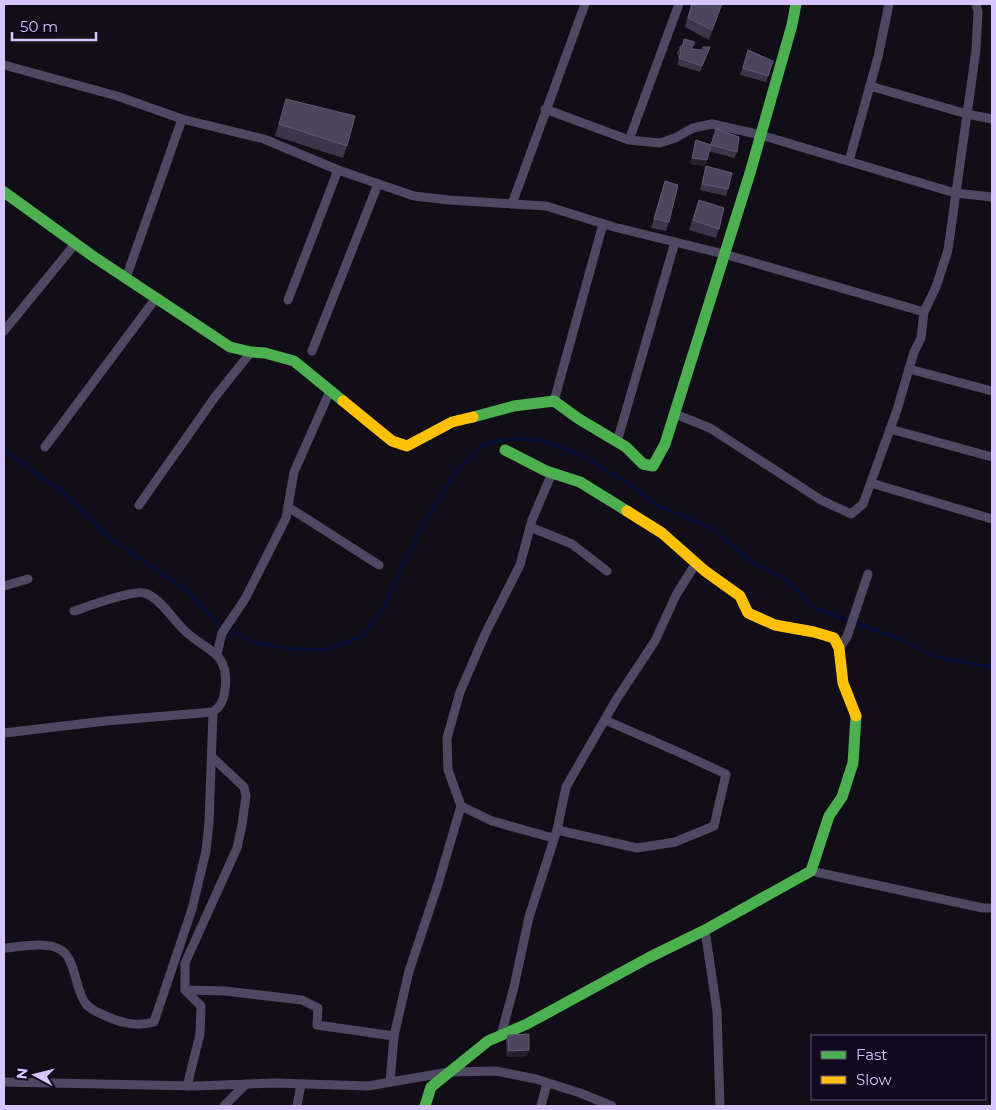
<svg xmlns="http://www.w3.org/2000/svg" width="996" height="1110" viewBox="0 0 996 1110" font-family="Montserrat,sans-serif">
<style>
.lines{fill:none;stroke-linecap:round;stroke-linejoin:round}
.stream{stroke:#050c38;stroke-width:3}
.street{stroke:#4f4862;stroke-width:9}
.fast{stroke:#4caf50;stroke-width:11}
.slow{stroke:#ffc107;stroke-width:11}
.wall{fill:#3d354a}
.shaded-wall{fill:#251f2e}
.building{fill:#4d445d;stroke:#635876}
</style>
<rect width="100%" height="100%" fill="#120e18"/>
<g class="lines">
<!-- stream -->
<path class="stream" d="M4,450l60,43 46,45 75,51 35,37 32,16 32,6 40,2 38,-13 25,-35 14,-33 28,-55 29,-45 26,-24 18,-6 37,1 43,15 46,28 31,23 55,23 35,31 35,18 31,30 88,32 34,17 55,10"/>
<!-- street -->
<g class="street">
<path d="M4,65l113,31 65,23 82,20 74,31 76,26 35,4 97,6 68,21 110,27 200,58"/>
<path d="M870,86l97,28 25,5"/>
<path d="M545,109l84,31 50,-136"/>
<path d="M629,140l31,3 15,-5 18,-10 19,-4 49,11 194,58 37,4"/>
<path d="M849,161l29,-104 11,-53"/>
<path d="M512,204l73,-200"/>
<path d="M126,278l56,-159"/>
<path d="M288,300l50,-130"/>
<path d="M4,331l71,-87"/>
<path d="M312,351l66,-167"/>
<path d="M909,369l83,22"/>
<path d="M554,401l49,-177"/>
<path d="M675,414l35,14 111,72 30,14 12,-10 34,-94 17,-58 7,-14 3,-26 12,-25 12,-37 28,-200 2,-38 -2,-8"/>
<path d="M890,429l102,28"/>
<path d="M617,442l58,-200"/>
<path d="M45,447l111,-149"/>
<path d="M871,483l121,36"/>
<path d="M139,505l76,-108 36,-45"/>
<path d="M288,507l91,58"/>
<path d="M530,527l42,17 35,27"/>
<path d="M4,586l24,-7"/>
<path d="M839,648l8,-11 21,-63"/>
<path d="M217,654l5,-21 23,-34 41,-81 8,-46 36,-81"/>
<path d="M4,733l102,-12 107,-9c8,-5 11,-13 12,-22 5,-41 -20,-38 -42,-61 -10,-10 -25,-33 -39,-36 -12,-3 -55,13 -70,18"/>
<path d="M461,806l-13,-36 -1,-32 13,-46 26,-60 34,-67 12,-45 20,-47"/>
<path d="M557,830l80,18 38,-6 39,-16 12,-52 -50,-23 -71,-31"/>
<path d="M811,871l172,37h9"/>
<path d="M705,930l12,81 3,95"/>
<path d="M4,948c15,-1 43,-7 57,2 15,9 14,41 25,54 7,8 18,11 27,15 13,5 27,7 41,3l38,-113 14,-58 3,-28 4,-111"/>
<path d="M185,990l40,1 77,9 16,8 -1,17 77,11 -4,46"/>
<path d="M501,1035l13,-48 15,-70 28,-87 9,-43 50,-87 39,-59 21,-46 20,-32"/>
<path d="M394,1036l15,-65 30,-90 22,-75 31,15 61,17"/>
<path d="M4,1082l191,4 81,-3 92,3 81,-14 47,-1 40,8 44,14 32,13"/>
<path d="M187,1086l13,-52 1,-28 -16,-16v-27l52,-115 5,-23 4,-29 -2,-9 -32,-30"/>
<path d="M224,1106l22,-22"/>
<path d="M297,1106l4,-22"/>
<path d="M541,1106l6,-23"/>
</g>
<!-- fast -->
<g class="fast">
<path d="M4,192l90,65 136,90 21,5 14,1 29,8 49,40"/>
<path d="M473,417l41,-11 40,-5 25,18 47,28 17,17 10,2 12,-22 85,-271 42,-148 4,-21"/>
<path d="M505,450l41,21 34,11 47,29"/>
<path d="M425,1106l6,-19 57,-46 39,-17 121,-66 57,-28 106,-59 18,-55 13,-19 11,-34 3,-47"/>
</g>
<!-- slow -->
<g class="slow">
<path d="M343,401l49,40 15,5 45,-24 21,-5"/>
<path d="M627,511l35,22 43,38 35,25 8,17 27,12 39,7 20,6 5,10 4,35 13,33"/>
</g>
</g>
<!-- wall -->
<g class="wall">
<path d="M691,4h31l-13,36 -24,-13z"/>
<path d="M684,39l8,10 10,1 8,-3 -10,25 -23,-7 2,-6 -2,-6 3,-6 2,-2z"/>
<path d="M748,50l25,11 -7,21 -26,-7z"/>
<path d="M286,99l61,47 -4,12 -68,-22z"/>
<path d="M696,140l41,12 -3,6 -25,-7 -4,15 -15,-2z"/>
<path d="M706,166l22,23 -2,7 -26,-6z"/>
<path d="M665,181l4,41 -3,9 -15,-3z"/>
<path d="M699,200l20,29 -3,9 -27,-8z"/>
<path d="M508,1035l19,21 -20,1 -1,-16z"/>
</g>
<!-- shaded-wall -->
<g class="shaded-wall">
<path d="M692,158l15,2 -2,6 -15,-2z"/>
<path d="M529,1050l-2,6 -20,1 2,-6z"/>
</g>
<!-- building -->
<g class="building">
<path d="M692,4h30l-10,26 -24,-12z"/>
<path d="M684,39l11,3 -4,7 11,1 1,-3h7l-8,19 -23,-8 2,-5 -1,-6 3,-2z"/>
<path d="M748,50l25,11 -5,15 -25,-8z"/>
<path d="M286,99l69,17 -8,30 -68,-22z"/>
<path d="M716,129l23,8 -2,15 -26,-7z"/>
<path d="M696,140l15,5 -4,15 -15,-2z"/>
<path d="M706,166l26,7 -4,16 -26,-5z"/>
<path d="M665,181l13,4 -9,37 -15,-3z"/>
<path d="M699,200l25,8 -5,21 -26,-9z"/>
<path d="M529,1034v16l-20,1 -1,-16z"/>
</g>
<!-- border -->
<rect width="996" height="1110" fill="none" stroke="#d8c5ff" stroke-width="10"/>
<!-- legend -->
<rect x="811" y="1035" width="175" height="65" fill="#11091d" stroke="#615477"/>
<rect x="821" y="1051" width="25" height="8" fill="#4caf50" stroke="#615477"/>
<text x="856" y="1060" font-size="15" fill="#d8c5ff">Fast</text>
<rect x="821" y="1076" width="25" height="8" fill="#ffc107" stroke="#615477"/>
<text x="856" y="1085" font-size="15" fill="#d8c5ff">Slow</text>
<!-- north arrow -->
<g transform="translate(35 1075) rotate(277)" stroke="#11091d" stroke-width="4" paint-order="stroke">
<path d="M0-4L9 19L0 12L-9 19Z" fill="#d8c5ff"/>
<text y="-8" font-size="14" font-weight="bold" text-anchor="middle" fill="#d8c5ff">N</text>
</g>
<!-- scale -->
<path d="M12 32v8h84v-8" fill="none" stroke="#d8c5ff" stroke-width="2.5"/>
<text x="20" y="32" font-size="15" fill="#d8c5ff" stroke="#11091d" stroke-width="4" paint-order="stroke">50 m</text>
</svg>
